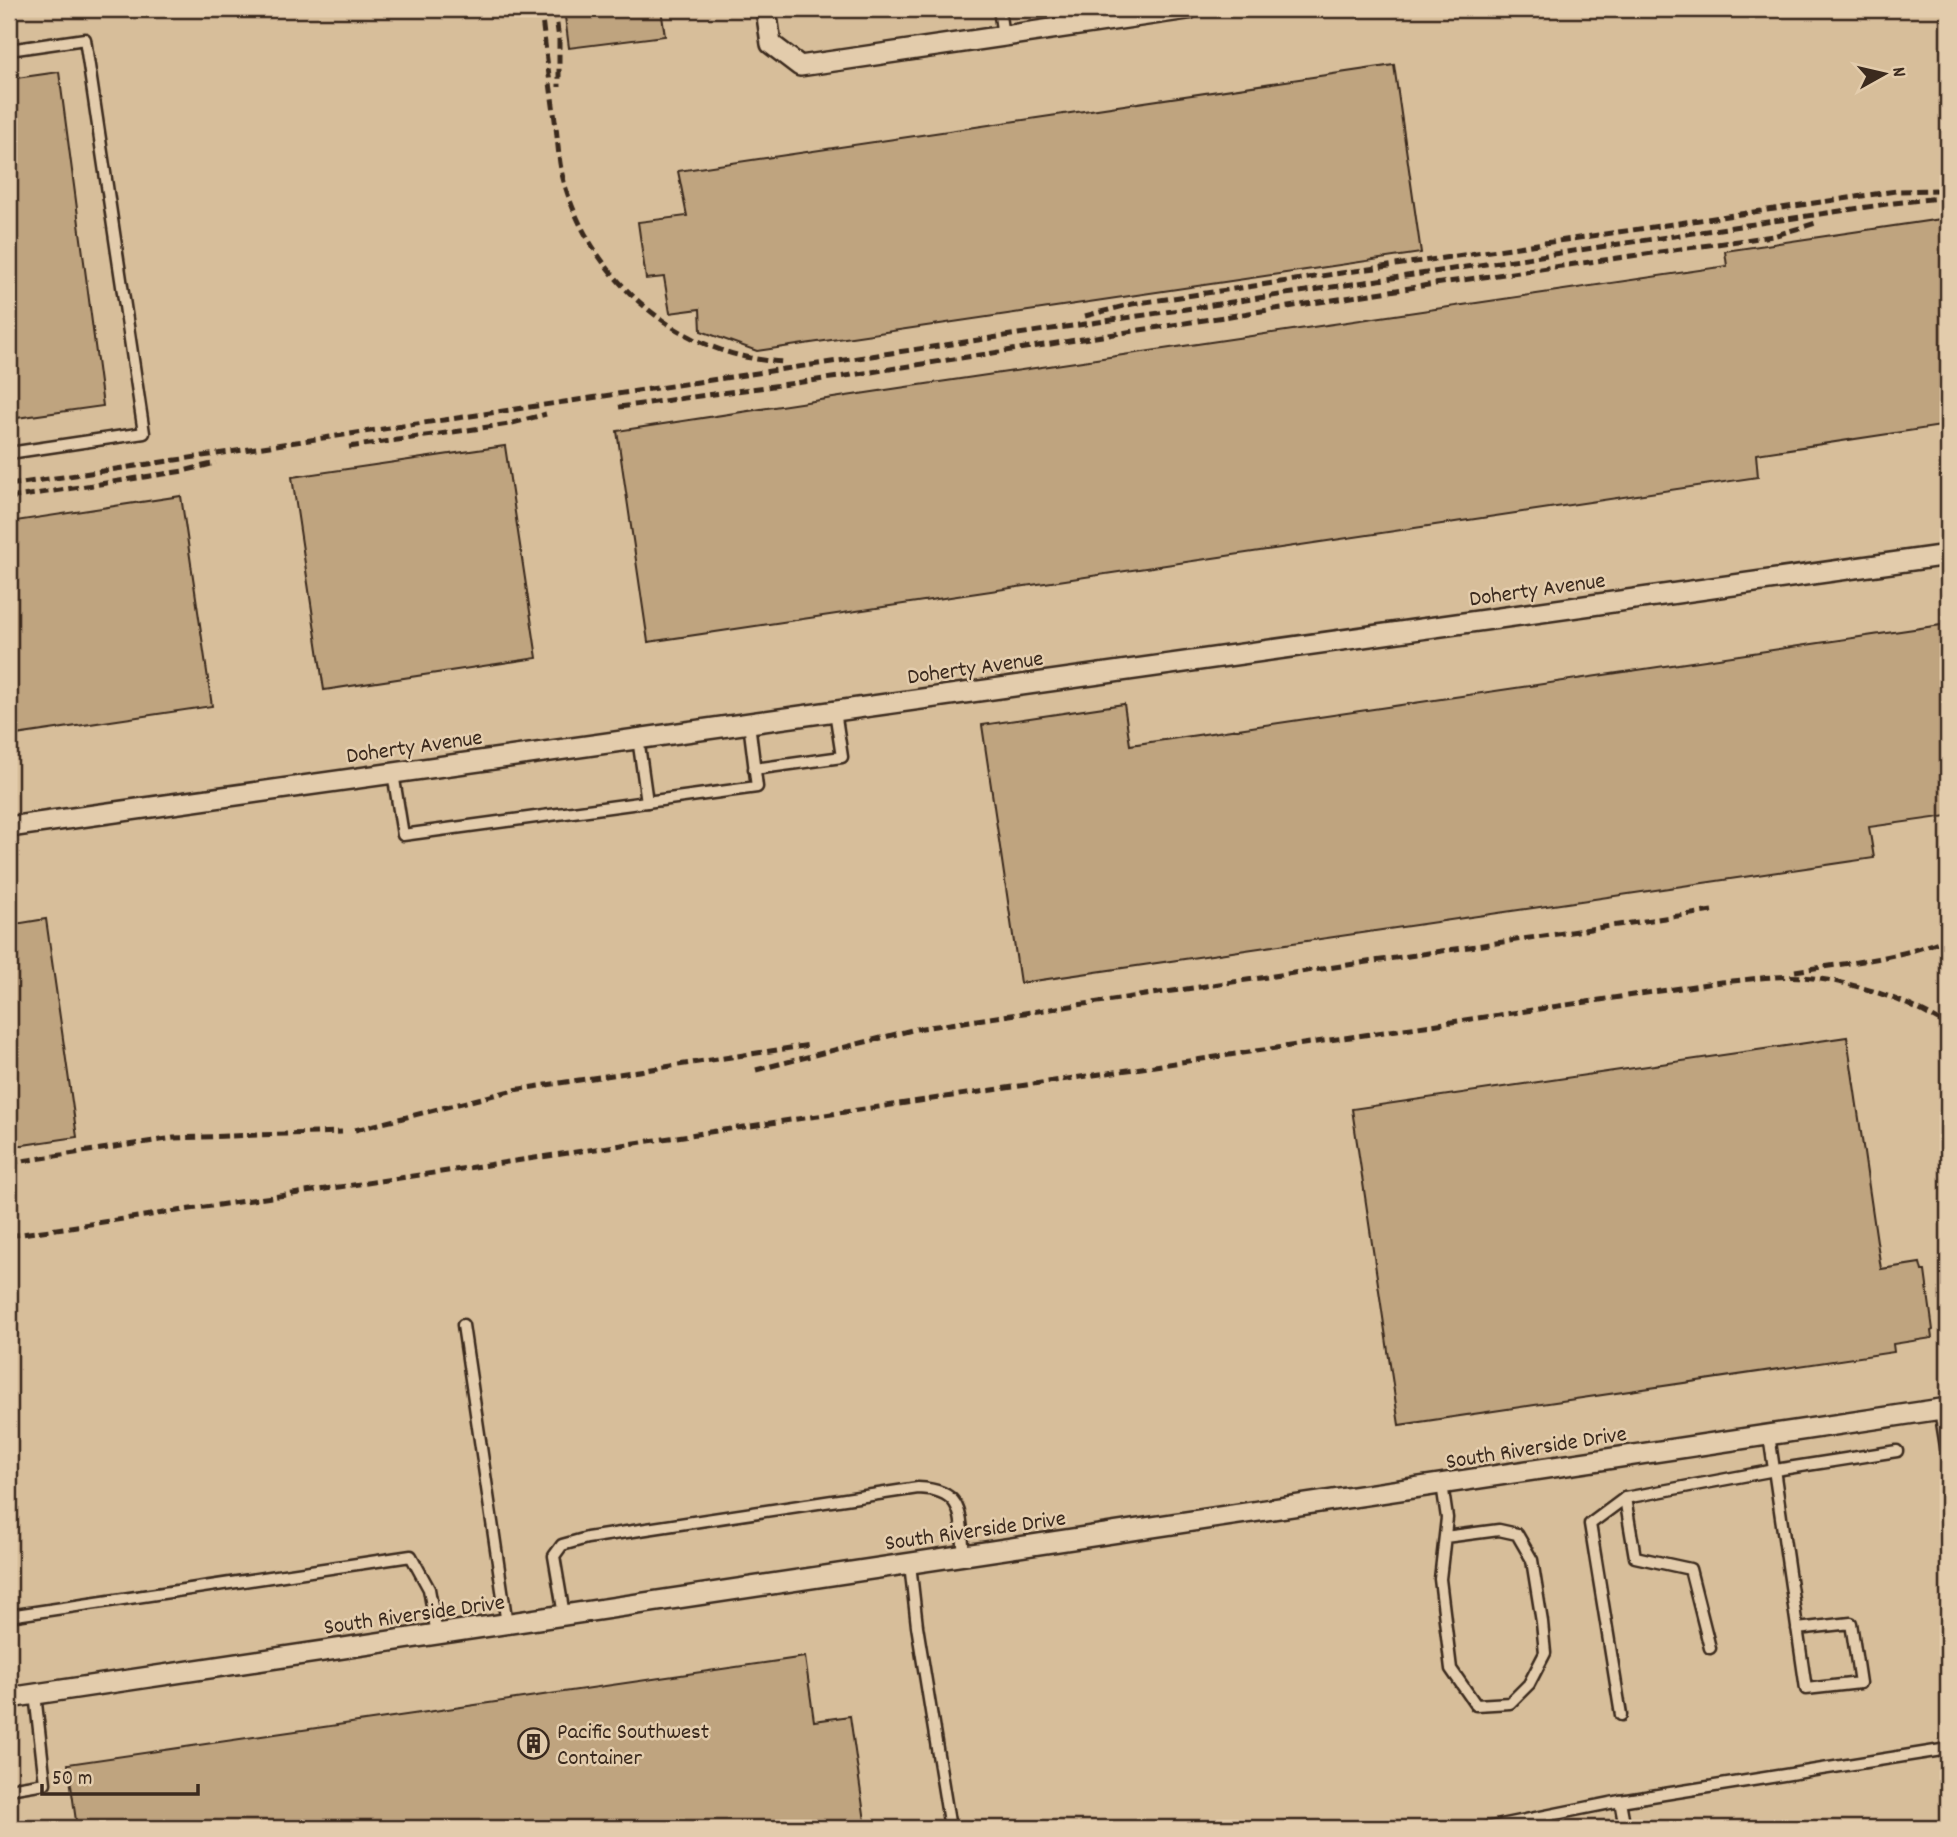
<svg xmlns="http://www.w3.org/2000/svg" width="1957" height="1837" viewBox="0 0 1957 1837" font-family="Dekko,sans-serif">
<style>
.built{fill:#d7be9a}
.building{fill:#bfa47f;stroke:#3b2a1e;stroke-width:2}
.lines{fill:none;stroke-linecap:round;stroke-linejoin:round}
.service-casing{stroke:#3b2a1e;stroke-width:15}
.minor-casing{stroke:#3b2a1e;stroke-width:24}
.service{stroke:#e3ccac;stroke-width:10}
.minor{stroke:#e3ccac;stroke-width:19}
.rail{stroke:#3b2a1e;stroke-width:5;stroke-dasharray:10 5;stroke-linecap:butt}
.labels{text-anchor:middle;stroke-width:5;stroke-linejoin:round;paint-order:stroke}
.street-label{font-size:23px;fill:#3b2a1e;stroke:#e3ccac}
.poi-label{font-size:23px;fill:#3b2a1e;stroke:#e3ccac;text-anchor:start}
</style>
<rect width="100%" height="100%" fill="#e5cdaa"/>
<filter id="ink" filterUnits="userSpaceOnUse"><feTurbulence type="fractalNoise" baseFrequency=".0143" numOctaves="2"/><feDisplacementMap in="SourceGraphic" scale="14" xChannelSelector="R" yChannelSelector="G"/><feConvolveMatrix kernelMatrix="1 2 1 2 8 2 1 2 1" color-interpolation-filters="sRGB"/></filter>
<g filter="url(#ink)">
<!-- built -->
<rect class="built" x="9" y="9" width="1939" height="1819"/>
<!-- building -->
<g class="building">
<path d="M564,9h97l4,27 -96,12z"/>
<path d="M1394,65l27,188 -664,98 -56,-20 -1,-22 -30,4 -6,-36 -18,2 -8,-57 49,-6 -9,-45z"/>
<path d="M59,72l44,334 -94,13v-340z"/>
<path d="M1948,218v207l-192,29 2,23 -1110,165 -31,-211 282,-43 828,-122 -2,-15z"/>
<path d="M505,446l32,212 -213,32 -32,-213z"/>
<path d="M181,496l31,210 -203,30v-214z"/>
<path d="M1948,624v192l-79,11 5,31 -854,125 -38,-258 142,-21 6,41z"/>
<path d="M46,919l31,218 -68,10v-222z"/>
<path d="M1847,1037l34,232 39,-6 2,8h3l8,59 -2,1 1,7 -39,6 1,8 -495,73 -47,-316z"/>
<path d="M805,1657l9,64 36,-5 16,112h-789l-9,-64z"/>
</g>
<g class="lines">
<defs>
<g id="service">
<path d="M999,9l4,27"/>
<path d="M9,50l76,-11 59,394 -135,20"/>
<path d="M638,738l9,64"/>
<path d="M754,769l88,-12 -7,-46"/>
<path d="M393,773l10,62 354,-48 -8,-64"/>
<path d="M463,1325l44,299"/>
<path d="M1940,1410l8,49"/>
<path d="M1769,1435l37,254 54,-6 -9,-60 -54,6"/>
<path d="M1442,1484l5,34 -7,61 11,90 25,36 34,-2 19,-19 16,-31 -3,-31 -10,-62 -15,-26 -18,-4 -54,7"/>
<path d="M1625,1498l10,59 55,12 20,79"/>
<path d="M910,1564l7,62 33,202"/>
<path d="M564,1615l-10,-59 8,-11 25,-7 331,-50c48,2 42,29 46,68"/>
<path d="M9,1616l402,-60 18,33 8,45"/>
<path d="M1621,1715l-31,-191 35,-26 150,-28 122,-19"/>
<path d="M9,1789l36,-6 -10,-89"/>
<path d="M1620,1801l5,27"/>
<path d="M1486,1828l134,-27 328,-52"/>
</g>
<g id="minor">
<path d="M766,9l5,35 29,22 388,-57"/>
<path d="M9,827l1939,-272"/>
<path d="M9,1698l1939,-290"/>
</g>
</defs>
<!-- service casing -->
<use href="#service" class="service-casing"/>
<!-- minor casing -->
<use href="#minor" class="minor-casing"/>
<!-- service -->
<use href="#service" class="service"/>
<!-- minor -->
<use href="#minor" class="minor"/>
<!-- rail -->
<g class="rail">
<path d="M541,9c4,37 9,74 14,111 3,19 3,39 8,58 26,100 116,180 222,184"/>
<path d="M555,9l4,31v47"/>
<path d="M1085,316l47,-12 764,-113 40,-1"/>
<path d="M619,407l220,-30 609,-95 325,-46 43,-13"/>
<path d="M349,447l160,-23 37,-10"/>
<path d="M9,485l1885,-282 54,-6"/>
<path d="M9,498l174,-27 33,-8"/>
<path d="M1795,971c51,-8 105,-12 153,-33"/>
<path d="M756,1070l160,-41 796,-118"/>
<path d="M355,1130l159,-40 296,-45"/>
<path d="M9,1163l165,-25 168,-6"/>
<path d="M9,1236l1712,-254c25,-2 56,-7 81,-5 52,4 103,22 146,49"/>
</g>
</g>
</g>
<!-- icons -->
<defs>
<symbol id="building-ring" viewBox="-11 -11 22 22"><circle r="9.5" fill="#e3ccac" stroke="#3b2a1e" stroke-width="1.5"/><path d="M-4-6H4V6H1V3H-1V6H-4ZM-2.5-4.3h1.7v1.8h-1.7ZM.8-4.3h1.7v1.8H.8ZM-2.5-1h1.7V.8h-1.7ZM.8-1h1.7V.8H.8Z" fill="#3b2a1e"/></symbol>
</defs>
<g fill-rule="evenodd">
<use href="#building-ring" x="516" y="1726" width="35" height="35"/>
</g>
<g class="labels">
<!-- street labels -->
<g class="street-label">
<text transform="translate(1537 588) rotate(-8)" y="8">Doherty Avenue</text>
<text transform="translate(975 666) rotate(-8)" y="8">Doherty Avenue</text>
<text transform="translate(414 745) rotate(-8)" y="8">Doherty Avenue</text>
<text transform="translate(1536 1446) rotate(-9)" y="8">South Riverside Drive</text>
<text transform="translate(975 1529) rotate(-8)" y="8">South Riverside Drive</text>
<text transform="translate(414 1613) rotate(-8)" y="8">South Riverside Drive</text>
</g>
<!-- poi labels -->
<g class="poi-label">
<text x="557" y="1738">Pacific Southwest<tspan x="557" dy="26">Container</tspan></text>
</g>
</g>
<!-- margin -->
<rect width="1957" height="1837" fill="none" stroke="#e3ccac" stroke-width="35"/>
<rect x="18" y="18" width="1922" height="1802" fill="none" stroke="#3b2a1e" stroke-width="2.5" filter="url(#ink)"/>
<!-- north arrow -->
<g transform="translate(1884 74) rotate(82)" stroke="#e3ccac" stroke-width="5" paint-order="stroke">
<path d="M0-5L12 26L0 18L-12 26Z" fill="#3b2a1e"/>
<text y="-10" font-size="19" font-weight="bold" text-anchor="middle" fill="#3b2a1e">N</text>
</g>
<!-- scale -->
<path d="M42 1784v10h156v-10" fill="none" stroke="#3b2a1e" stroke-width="3.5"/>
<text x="52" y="1784" font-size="21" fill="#3b2a1e" stroke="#e3ccac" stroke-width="5" paint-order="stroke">50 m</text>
</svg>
